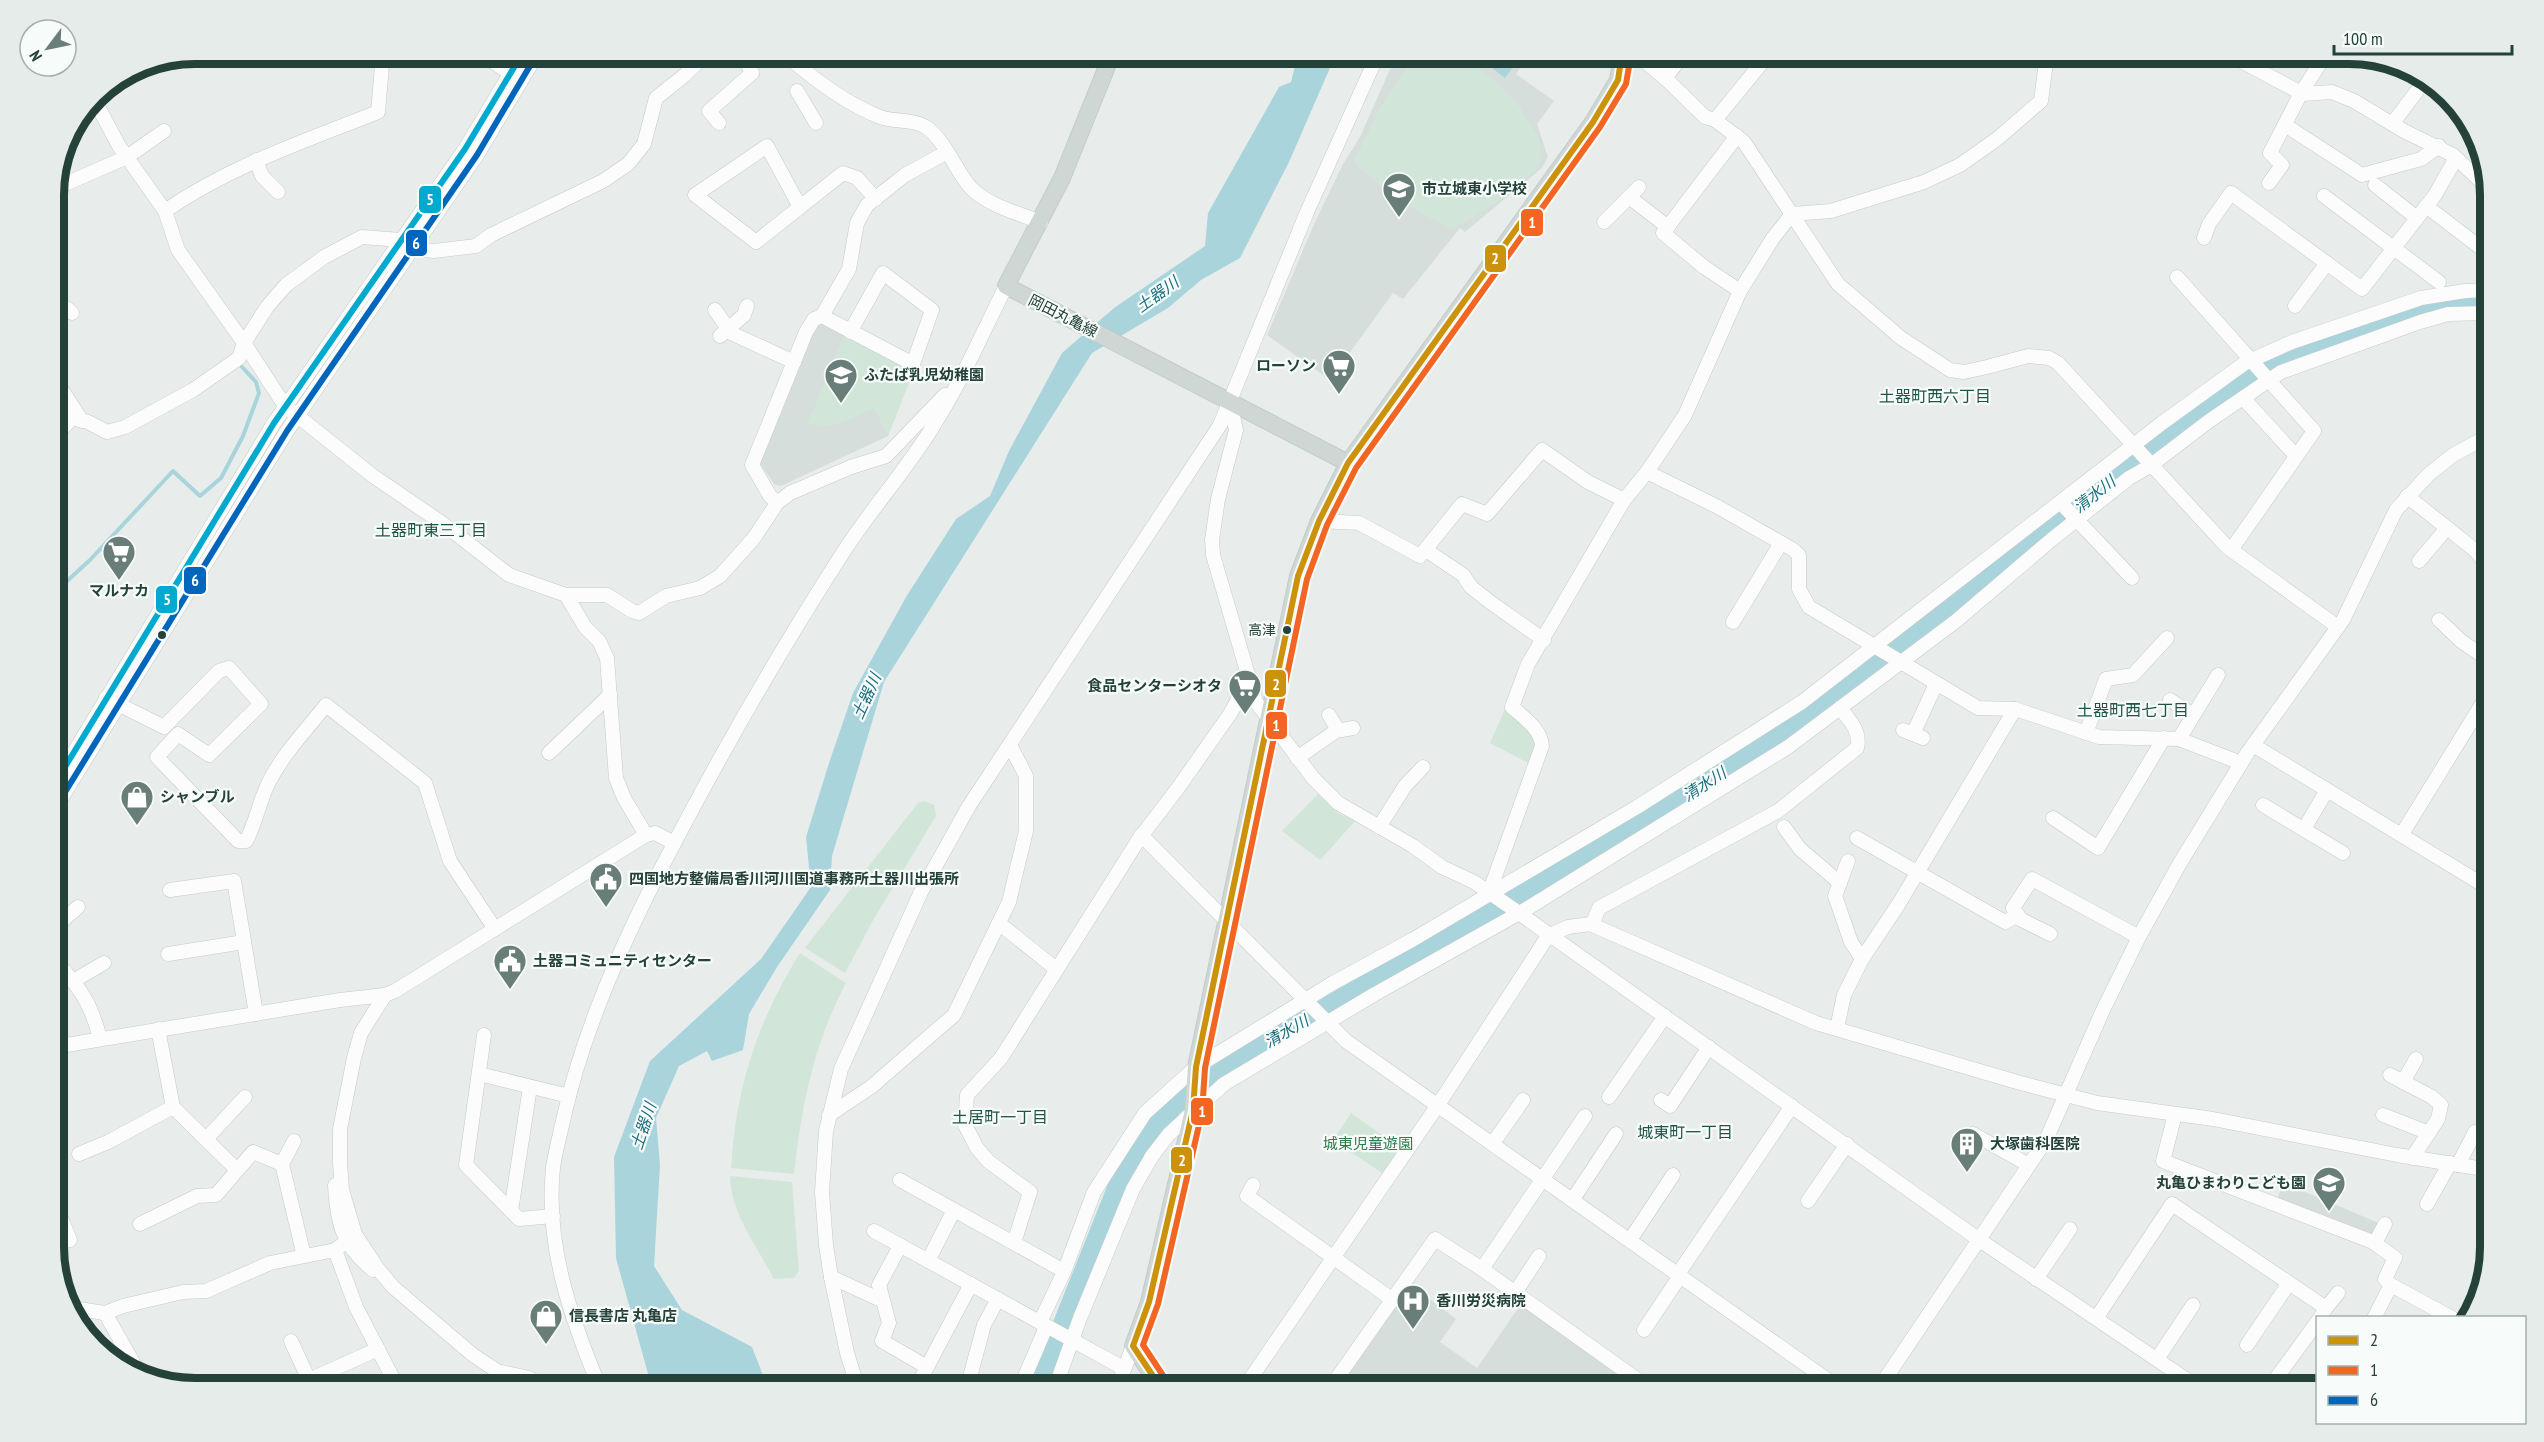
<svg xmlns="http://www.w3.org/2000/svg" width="2544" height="1442" viewBox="0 0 2544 1442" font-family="'PT Sans Narrow','Noto Sans JP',sans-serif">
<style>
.built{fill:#d6dedb}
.green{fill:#d1e6d8}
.water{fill:#a9d4db}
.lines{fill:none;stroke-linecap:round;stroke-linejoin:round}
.stream{stroke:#a9d4db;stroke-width:4}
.river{stroke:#a9d4db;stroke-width:21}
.minor-casing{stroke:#c5cac8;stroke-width:15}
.major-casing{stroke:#c3ccc9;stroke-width:18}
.minor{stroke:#fcfcfc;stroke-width:14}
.major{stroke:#cfd7d5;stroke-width:16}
.bus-1-casing{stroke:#f7fbf9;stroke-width:10}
.bus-2-casing{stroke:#f7fbf9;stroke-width:10}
.bus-3-casing{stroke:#f7fbf9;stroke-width:10}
.bus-4-casing{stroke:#f7fbf9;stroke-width:10}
.bus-1{stroke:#cd920c;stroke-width:6}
.bus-2{stroke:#f26522;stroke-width:6}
.bus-3{stroke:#0065bd;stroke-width:6}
.bus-4{stroke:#00a9ce;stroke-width:6}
.bus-dot{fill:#24423a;stroke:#f7fbf9;stroke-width:2}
.labels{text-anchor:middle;stroke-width:4.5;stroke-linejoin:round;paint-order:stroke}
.bus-label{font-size:14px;fill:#24423a;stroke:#f7fbf9;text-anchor:end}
.poi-label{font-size:15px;font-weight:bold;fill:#24423a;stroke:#f7fbf9;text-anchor:start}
.street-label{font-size:15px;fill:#24423a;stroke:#f7fbf9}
.park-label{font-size:15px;fill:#2d7a4b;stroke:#f7fbf9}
.water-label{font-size:16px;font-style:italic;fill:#1c6f80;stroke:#f7fbf9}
.neighbourhood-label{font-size:16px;fill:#1f5548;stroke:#f7fbf9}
.rim{fill:none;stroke:#24423a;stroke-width:8}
.line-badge{stroke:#f7fbf9;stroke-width:2}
.badge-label{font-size:16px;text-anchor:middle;font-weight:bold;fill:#fff}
</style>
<rect width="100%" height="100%" fill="#e8edeb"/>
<!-- built -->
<g class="built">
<path d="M1401,54h129l-14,20 38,27 -17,23 11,33 -6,11 -77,64 -5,-4 -57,71 -10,-6 -63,87 -63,-45 47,-111 29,-60 17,-27 30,-68z"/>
<path d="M818,319l95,53 -25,64 -107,50 -6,-1 -14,-20 -1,-8z"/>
<path d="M2284,1183l97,41 -7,11 -4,1 -94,-35z"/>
<path d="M1410,1284l46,35 -16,23 37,26 44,-64 119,84h-301z"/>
</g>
<!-- green -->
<g class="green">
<path d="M1440,54h21l41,33 17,19 20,34 2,22c-23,31 -56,47 -88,67 -28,-11 -80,-45 -99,-68l26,-53 27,-40 20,-11z"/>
<path d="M845,334l68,38 -25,64 -14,-28c-19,8 -46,25 -66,15z"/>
<path d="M1505,709l28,23 4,13 -7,19 -40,-21z"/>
<path d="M1318,794l20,19 17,8 -35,39 -38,-29z"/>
<path d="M924,801l10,4 2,11 -64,106 -27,51 -40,-25 113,-145z"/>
<path d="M800,953l46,30c-33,63 -44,121 -52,191l-63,-6c5,-80 26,-147 69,-215z"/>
<path d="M1351,1113l51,36 -17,26 -52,-35z"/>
<path d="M730,1176l62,6 7,89 -5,7 -20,1c-16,-31 -44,-67 -44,-103z"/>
</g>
<!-- water -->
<g class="water">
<path d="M1298,54h38l-47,108 -49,96 -39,22 -33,28 -76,45 -208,329 -52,174 -2,34 -53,77 -28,47 -6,36 -31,11 -5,-10 -28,15 -23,52 4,47 -6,101 28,44 70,37 16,41h-116l-36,-130 -2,-101 36,-96 111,-102 50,-72 -5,-50 23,-74 24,-70 53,-96 50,-78 34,-23 19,-45 53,-98 52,-45 91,-62 3,-33 71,-126 12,-5z"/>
<path d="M1474,54h48l-17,24z"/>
</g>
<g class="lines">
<!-- stream -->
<path class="stream" d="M54,593l36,-33 83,-89 27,25 21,-18 22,-42 16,-43 -3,-11 -14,-15"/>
<!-- river -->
<path class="river" d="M1038,1388l86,-216 48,-66 52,-38 477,-280 169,-120 263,-201 91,-75 69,-40 63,-26 109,-29 25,4"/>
<defs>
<g id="minor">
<path d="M481,54l35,23"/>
<path d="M785,54c28,25 60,49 95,63 13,5 32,2 44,9 20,11 32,46 47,62 18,18 47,25 70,34"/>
<path d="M1636,54l29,24 40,39 10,3 29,22 94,142 63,54 49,32 14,2 23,-5 41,-11 21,2 9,5 169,184 111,80"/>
<path d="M2228,54l75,40 29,-2 22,9 50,30 49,24 37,35"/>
<path d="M1665,78l19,-24"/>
<path d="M797,91l19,32"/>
<path d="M94,99l25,47 46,65 13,39 66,93 41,63 88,70 69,47 67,52 57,20h41l25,16 7,2 27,-17 34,-8 20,-12 34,-38 23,-35 13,-10 61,-26 35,-11 59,-61"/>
<path d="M1715,120l54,-66"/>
<path d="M719,123l-10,-12 43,-38 -9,-19"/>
<path d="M2392,124l25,-33"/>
<path d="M2285,125l77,50 59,-16 18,-13"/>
<path d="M1737,136l-74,97 41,34 36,24"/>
<path d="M256,160l6,16 16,16"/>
<path d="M2269,183l13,-18 -12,-12 31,-60 25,-39"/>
<path d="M2375,185l42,33"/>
<path d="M54,189l73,-32 37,-26"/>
<path d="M2324,196l115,86"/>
<path d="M1629,197l39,30"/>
<path d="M2426,206l59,45"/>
<path d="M800,207l-33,-61 -72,49 61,47 87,-69 14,5 19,21"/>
<path d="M165,211c65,-45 140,-70 213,-99l5,-58"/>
<path d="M1604,222l35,-35"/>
<path d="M2204,238l5,-14 22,-31 131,96 73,-94 21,-37"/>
<path d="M2177,277l137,154 -83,119"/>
<path d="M2295,306l32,-43"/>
<path d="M715,310l16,23 63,29"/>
<path d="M822,316l27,-47 8,-46 10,-18 38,-30 42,-23"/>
<path d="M54,320l14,-11 4,4"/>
<path d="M720,336l24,-21 3,-9"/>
<path d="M54,378l28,43"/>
<path d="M2243,398l53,58"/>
<path d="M1230,403l6,27 -18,69 -6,41 1,15 43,147 57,76 25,25 75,43 29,21 32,15 45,31 459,326 221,149"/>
<path d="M54,438l18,-20 16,4 19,10 18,-5 68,-37 46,-32 5,-15 23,-36 19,-22 38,-28 38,-20 39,3 13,9 20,2 42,-5 15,-11 112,-54 25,-17 16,-20 12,-46 29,-23 21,-21"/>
<path d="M1647,472l71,35 74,42 7,6v34l10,18 169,101 37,1 84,28 80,2 62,24"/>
<path d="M2407,496l69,55 14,18"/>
<path d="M2060,502l72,76"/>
<path d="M777,503l-7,-7 -18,-31 54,-133 8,-13 8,-3 91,48 19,-54 -49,-37 -33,59"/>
<path d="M1319,521l40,2 61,33 42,-52 25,10 55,-64 46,32 36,18"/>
<path d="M1426,550l37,25 8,12 19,15 54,38"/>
<path d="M2419,561l28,-33"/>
<path d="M566,595l19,32 14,14 8,17 9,120 8,20 22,37"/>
<path d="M2439,620l22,21 29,20"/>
<path d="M1733,622l48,-79"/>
<path d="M106,698l58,29 55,-56 10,-3 32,36 -52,51 -31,-21 -21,23 81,84h8c11,-20 13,-41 24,-61 14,-27 37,-51 56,-75l99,78 25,78 45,68"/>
<path d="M2170,700l23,15"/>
<path d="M1329,715l9,15"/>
<path d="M1903,730l20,8"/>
<path d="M2086,733l20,-54 27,-4 34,-37"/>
<path d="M1913,734l23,-50"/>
<path d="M2179,739l39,-64"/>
<path d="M2253,745l237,144"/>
<path d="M549,753l61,-58"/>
<path d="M1297,758l39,-27 17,-3"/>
<path d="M54,785l220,-362 191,-274 57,-95"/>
<path d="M2263,805l80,48"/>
<path d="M54,810l233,-379 190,-276 60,-101"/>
<path d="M2053,818l45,30 66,-110"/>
<path d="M1379,827l26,-41 18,-19"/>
<path d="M1784,827l16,22 40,34"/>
<path d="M2304,829l23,-39"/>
<path d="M2402,834l88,-143"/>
<path d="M1141,835l205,206 493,347"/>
<path d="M1857,838l148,84 13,-7"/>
<path d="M1848,861l-13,35 16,46 11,17"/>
<path d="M170,890l64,-9 22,133"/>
<path d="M1489,893l53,-147c-1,-17 -18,-28 -30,-39l16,-43 96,-164 23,-28 38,-57 55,-124 33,-53 19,-24 39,-3 93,-29 36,-17 37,-26 44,-38 6,-47"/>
<path d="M998,925l7,3 51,41"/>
<path d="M1592,925l7,-17 179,-97 79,-63c4,-17 -7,-27 -17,-40"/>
<path d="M54,928l24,-21"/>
<path d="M2050,934l-30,-15 -7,-11 19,-29 107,58"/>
<path d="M168,954l76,-12"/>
<path d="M54,959c26,29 36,42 46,79"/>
<path d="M73,981l31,-18"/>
<path d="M385,995l-24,38 -7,25 -14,71v34l2,27 13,44 23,35 15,18 80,68 24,16 32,7 17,10"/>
<path d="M1837,1028l7,-33 18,-36 36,-54 117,-196"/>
<path d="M158,1029l15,78 59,58"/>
<path d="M484,1035l-18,130 53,54 34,-3"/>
<path d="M54,1047l286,-47 45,-5 10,-4 251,-156 9,-2 19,10"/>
<path d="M479,1074l90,22"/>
<path d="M2390,1075l42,22 9,8 -3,14 -26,39"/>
<path d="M2403,1082l13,-23"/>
<path d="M1609,1097l56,-81"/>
<path d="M1661,1100l9,6 39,-59"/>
<path d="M2175,1114l-12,47 210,81 22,16 -10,21 6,6"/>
<path d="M829,1115l42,-28 83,-72 55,-113 17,-71v-55l-16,-31"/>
<path d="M2383,1115l46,18"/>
<path d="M1973,1134l56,31"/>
<path d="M206,1139l39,-42"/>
<path d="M294,1141l-12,23 22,92"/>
<path d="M1493,1143l30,-43"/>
<path d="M79,1154l29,-12 65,-35"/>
<path d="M2458,1165l17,-33"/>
<path d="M900,1180l164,91"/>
<path d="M335,1185c2,38 7,60 38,85"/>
<path d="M1253,1185l-6,11 146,104"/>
<path d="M1573,1199l43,-65"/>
<path d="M1808,1201l39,-57"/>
<path d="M2427,1204l23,-41"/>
<path d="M511,1211l19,-124"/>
<path d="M140,1224l57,-28 19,-1 37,-43 29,12"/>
<path d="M874,1231l249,137"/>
<path d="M1630,1240l43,-65"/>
<path d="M1014,1243l16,-51 -42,-31 -11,-13 -12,-23 2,-30 34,-37 138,-219 39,-51 52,-74 19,-34"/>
<path d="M2375,1243l10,-19"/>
<path d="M54,1244l16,-4 -11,-27"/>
<path d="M900,1246l-21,39 10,38 -7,18 45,26"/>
<path d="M335,1250l21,57 42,81"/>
<path d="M928,1261l26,-51"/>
<path d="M1482,1269l103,-153"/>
<path d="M1678,1274l114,-168"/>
<path d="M831,1277l52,24"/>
<path d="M2036,1279l34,-50"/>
<path d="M1515,1293l24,-37"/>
<path d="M72,1308l33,5 18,-7 60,-14 23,-1 64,-28 65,-13 12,-9"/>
<path d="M2326,1308l12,-15"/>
<path d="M105,1313l34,60"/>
<path d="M2097,1317l75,-113 154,104 -6,10"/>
<path d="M2374,1318l17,-33 61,33"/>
<path d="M1040,1322l24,-50 30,-80 51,-79 51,-46 137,-84 79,-43 225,-133 165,-105 360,-279 83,-60 47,-21 129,-44 44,-7 25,-1"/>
<path d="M1644,1330l36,-54"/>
<path d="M291,1341l18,39 69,-31"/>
<path d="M2247,1345l42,-62"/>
<path d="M2157,1359l36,-54"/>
<path d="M600,1388c-29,-69 -55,-144 -47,-220 2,-15 6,-29 9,-43 18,-84 52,-164 91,-241 59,-115 123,-228 193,-336 27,-41 60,-78 86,-120 29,-45 50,-94 74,-142"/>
<path d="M858,1388l-11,-35 -16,-76 -5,-32 -4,-53 4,-61 15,-62 80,-177 48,-86 251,-381 87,-213 71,-158"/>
<path d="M916,1388l55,-104"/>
<path d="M967,1388l17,-63 14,-26"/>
<path d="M1020,1388l26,-61"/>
<path d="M1055,1388l25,-70 53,-129 19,-33 17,-22 55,-50 151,-90 148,-83 265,-164 168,-126 95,-81 78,-62 21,-12 59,-45 72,-49 139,-50 28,-8 42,-1"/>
<path d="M1117,1388l16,-42"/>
<path d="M1244,1388l194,-283 110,-169 20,-9 22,-3 226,99 201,59 80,21 116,16 184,36 93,15"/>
<path d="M1330,1388l105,-149 47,30 167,119"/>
<path d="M1879,1388l167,-248 57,-130 37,-75 40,-72 68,-111 95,-132 53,-110 32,-35 25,-20 37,-20"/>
<path d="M2269,1388l49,-67"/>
</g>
<g id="major">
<path d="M1112,54l-50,124 -56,108 342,177"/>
<path d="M1161,1388l-28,-42 16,-44 44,-192 3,-43 102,-491 21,-55 29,-58 245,-341 25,-42 4,-26"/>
</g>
</defs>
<!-- minor casing -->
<use href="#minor" class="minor-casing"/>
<!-- major casing -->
<use href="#major" class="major-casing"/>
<!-- minor -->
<use href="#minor" class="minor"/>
<!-- major -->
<use href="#major" class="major"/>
<defs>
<path id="bus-1" d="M1161,1388l-28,-42 16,-44 44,-192 3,-43 102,-491 21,-55 29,-58 245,-341 25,-42 4,-26"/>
<path id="bus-2" d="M1168,1383l-25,-38 15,-41 44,-192 3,-44 102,-489 20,-54 29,-57 244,-341 26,-43 5,-29"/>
<path id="bus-3" d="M54,810l233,-379 190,-276 60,-101"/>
<path id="bus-4" d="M54,785l220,-362 191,-274 57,-95"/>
</defs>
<!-- bus-1 casing -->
<use href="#bus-1" class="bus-1-casing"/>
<!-- bus-2 casing -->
<use href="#bus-2" class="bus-2-casing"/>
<!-- bus-3 casing -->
<use href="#bus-3" class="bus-3-casing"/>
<!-- bus-4 casing -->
<use href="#bus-4" class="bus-4-casing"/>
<!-- bus-1 -->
<use href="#bus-1" class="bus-1"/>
<!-- bus-2 -->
<use href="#bus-2" class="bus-2"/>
<!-- bus-3 -->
<use href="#bus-3" class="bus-3"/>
<!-- bus-4 -->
<use href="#bus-4" class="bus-4"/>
</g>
<!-- icons -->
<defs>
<symbol id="school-pin" viewBox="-11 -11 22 30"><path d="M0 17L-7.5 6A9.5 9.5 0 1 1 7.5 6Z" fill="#697e78" stroke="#f7fbf9"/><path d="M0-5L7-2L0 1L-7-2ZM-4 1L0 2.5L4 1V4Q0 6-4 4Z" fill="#fff"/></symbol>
<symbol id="supermarket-pin" viewBox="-11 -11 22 30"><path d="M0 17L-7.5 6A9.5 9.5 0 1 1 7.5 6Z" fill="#697e78" stroke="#f7fbf9"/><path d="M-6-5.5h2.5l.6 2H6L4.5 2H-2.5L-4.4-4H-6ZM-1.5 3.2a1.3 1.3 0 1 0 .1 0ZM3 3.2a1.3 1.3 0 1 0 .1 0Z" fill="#fff"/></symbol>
<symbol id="shop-pin" viewBox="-11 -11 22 30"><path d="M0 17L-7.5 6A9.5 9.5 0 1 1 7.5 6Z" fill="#697e78" stroke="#f7fbf9"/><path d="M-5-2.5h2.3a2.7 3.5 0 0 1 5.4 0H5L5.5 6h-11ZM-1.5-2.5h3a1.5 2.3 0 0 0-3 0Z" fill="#fff"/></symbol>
<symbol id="civic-pin" viewBox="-11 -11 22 30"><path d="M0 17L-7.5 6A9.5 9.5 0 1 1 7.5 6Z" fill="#697e78" stroke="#f7fbf9"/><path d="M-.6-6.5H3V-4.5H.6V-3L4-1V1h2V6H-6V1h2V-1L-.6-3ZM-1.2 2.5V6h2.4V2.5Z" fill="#fff"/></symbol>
<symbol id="building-pin" viewBox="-11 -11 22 30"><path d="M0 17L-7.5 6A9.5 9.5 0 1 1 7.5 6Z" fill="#697e78" stroke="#f7fbf9"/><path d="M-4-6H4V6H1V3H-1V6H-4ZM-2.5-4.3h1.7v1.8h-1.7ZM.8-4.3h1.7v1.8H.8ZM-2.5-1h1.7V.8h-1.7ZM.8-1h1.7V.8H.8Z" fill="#fff"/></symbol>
<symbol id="hospital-pin" viewBox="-11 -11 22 30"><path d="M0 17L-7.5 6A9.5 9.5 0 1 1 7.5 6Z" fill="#697e78" stroke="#f7fbf9"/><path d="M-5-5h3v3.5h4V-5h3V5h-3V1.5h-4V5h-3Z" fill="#fff"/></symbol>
</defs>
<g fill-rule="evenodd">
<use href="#school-pin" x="1380" y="170" width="38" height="52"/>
<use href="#supermarket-pin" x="1320" y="347" width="38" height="52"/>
<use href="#school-pin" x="822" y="356" width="38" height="52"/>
<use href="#supermarket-pin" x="100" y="533" width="38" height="52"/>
<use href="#supermarket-pin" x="1226" y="667" width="38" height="52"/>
<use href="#shop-pin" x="118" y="778" width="38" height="52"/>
<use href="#civic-pin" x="587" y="860" width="38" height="52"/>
<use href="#civic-pin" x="491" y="942" width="38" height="52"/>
<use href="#building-pin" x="1948" y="1125" width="38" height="52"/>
<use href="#school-pin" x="2310" y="1164" width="38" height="52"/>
<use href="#hospital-pin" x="1394" y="1282" width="38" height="52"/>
<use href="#shop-pin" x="527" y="1297" width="38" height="52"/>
</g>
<!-- markers -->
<g class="bus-dot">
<circle cx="1287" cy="630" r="5"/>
<circle cx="162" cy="635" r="5"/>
</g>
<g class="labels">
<!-- bus labels -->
<g class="bus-label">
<text x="1276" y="635">高津</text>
</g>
<!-- poi labels -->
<g class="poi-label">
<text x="1422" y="194">市立城東小学校</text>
<text x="1316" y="371" text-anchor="end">ローソン</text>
<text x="864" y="380">ふたば乳児幼稚園</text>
<text x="119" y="596" text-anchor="middle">マルナカ</text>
<text x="1222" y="691" text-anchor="end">食品センターシオタ</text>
<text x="160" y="802">シャンブル</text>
<text x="629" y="884">四国地方整備局香川河川国道事務所土器川出張所</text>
<text x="533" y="966">土器コミュニティセンター</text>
<text x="1990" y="1149">大塚歯科医院</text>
<text x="2306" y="1188" text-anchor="end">丸亀ひまわりこども園</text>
<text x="1436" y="1306">香川労災病院</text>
<text x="569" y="1321">信長書店 丸亀店</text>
</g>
<!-- street labels -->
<g class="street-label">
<text transform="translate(1063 316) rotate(27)" y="5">岡田丸亀線</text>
</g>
<!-- park labels -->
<g class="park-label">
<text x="1368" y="1149">城東児童遊園</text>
</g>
<!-- water labels -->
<g class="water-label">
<text transform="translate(1157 294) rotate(-36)" y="6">土器川</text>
<text transform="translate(2094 494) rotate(-38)" y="6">清水川</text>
<text transform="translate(866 696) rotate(-66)" y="6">土器川</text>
<text transform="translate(1704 784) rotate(-33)" y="6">清水川</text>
<text transform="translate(1286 1031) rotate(-30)" y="6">清水川</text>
<text transform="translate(643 1126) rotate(-72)" y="6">土器川</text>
</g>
<!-- neighbourhood labels -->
<g class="neighbourhood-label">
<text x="1935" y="402">土器町西六丁目</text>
<text x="431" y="536">土器町東三丁目</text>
<text x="2133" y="716">土器町西七丁目</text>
<text x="1000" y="1123">土居町一丁目</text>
<text x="1685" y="1138">城東町一丁目</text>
</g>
</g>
<!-- crop -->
<path d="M0 0H2544V1442H0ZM195 64H2349A131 131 0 0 1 2480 195V1247A131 131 0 0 1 2349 1378H195A131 131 0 0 1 64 1247V195A131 131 0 0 1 195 64Z" fill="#e6ecea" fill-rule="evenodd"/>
<path class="rim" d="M195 64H2349A131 131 0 0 1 2480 195V1247A131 131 0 0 1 2349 1378H195A131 131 0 0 1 64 1247V195A131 131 0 0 1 195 64Z"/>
<g class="line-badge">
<rect x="418" y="185" width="24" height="29" rx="6" fill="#00a9ce"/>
<rect x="1520" y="208" width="24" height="29" rx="6" fill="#f26522"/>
<rect x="405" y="229" width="23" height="28" rx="6" fill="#0065bd"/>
<rect x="1484" y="244" width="23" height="29" rx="6" fill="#cd920c"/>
<rect x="183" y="566" width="24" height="29" rx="6" fill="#0065bd"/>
<rect x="155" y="585" width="23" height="29" rx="6" fill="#00a9ce"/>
<rect x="1264" y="669" width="23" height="29" rx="6" fill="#cd920c"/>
<rect x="1265" y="711" width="23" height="29" rx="6" fill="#f26522"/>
<rect x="1190" y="1097" width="24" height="29" rx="6" fill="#f26522"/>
<rect x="1170" y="1146" width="23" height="28" rx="6" fill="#cd920c"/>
</g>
<g class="badge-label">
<text x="430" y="205">5</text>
<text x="1532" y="228">1</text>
<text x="416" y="249">6</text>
<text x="1495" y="264">2</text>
<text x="195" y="586">6</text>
<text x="167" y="605">5</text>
<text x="1276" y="690">2</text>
<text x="1276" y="731">1</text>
<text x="1202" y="1117">1</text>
<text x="1182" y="1166">2</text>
</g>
<!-- legend -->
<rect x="2316" y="1316" width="210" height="108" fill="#f7fbf9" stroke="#a3b1ad" stroke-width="1.5"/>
<rect x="2328" y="1336" width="30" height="9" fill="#cd920c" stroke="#a3b1ad" stroke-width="1.5"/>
<text x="2370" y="1346" font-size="18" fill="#24423a">2</text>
<rect x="2328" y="1366" width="30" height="9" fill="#f26522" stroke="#a3b1ad" stroke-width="1.5"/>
<text x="2370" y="1376" font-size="18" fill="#24423a">1</text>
<rect x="2328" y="1396" width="30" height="9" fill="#0065bd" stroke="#a3b1ad" stroke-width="1.5"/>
<text x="2370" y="1406" font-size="18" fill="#24423a">6</text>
<!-- north arrow -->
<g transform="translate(48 48) rotate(238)"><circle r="28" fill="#f7fbf9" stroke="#a3b1ad" stroke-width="1.5"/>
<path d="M0-4.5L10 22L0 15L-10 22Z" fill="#697e78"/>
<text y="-9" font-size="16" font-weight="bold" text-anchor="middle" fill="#24423a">N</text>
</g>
<!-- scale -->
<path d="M2334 45v9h178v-9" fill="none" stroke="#24423a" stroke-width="3"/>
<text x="2343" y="45" font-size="18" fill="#24423a" stroke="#f7fbf9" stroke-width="4.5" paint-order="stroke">100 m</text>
</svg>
